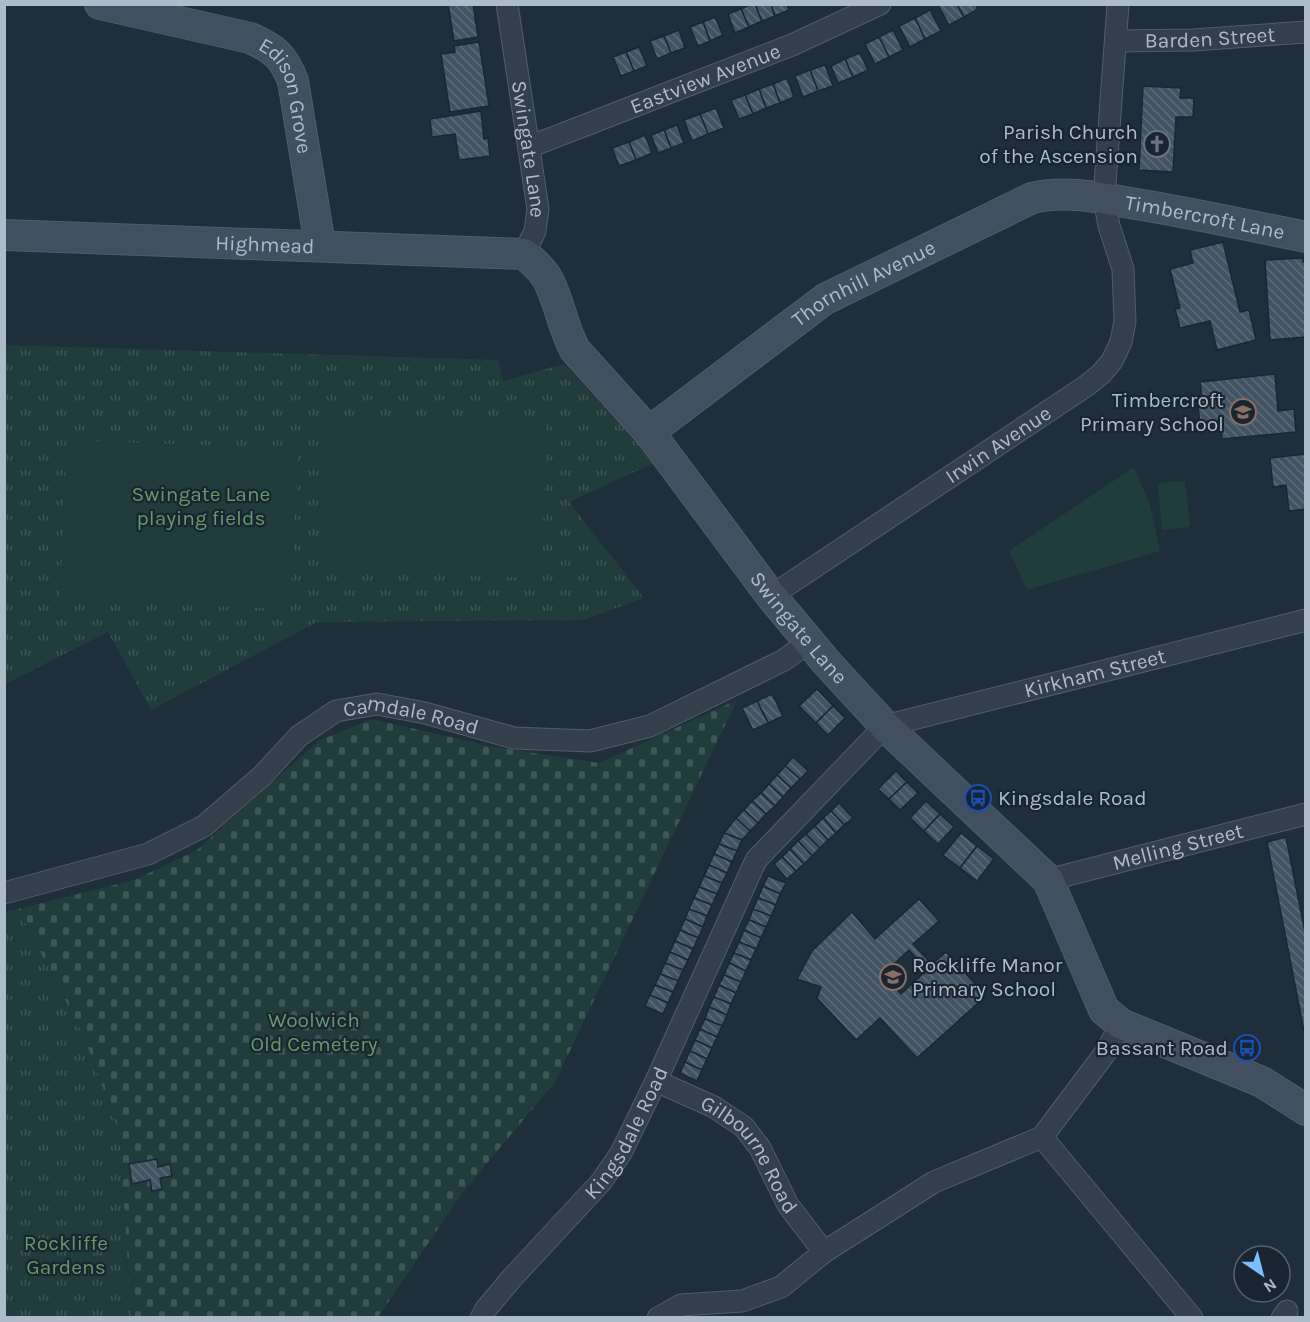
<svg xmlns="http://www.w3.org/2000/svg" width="1310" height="1322" viewBox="0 0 1310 1322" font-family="Karla,sans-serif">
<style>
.grass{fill:url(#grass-tufts)}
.cemetery{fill:url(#cemetery-stones)}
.garden{fill:#213c3c}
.building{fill:url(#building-back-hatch);stroke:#1a2732;stroke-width:1.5;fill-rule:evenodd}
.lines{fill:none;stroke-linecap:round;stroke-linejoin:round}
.street-casing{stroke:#515e69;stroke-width:23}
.secondary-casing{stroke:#515e69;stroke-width:32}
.street{stroke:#33404b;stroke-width:21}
.secondary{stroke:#414f5f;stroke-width:30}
.labels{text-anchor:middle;stroke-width:4.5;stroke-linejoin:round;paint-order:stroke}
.street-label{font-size:21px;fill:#aebbc8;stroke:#192530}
.poi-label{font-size:21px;fill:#aebbc8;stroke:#192530;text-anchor:end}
.park-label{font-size:21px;fill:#639a69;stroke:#192530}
</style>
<defs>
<pattern id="grass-tufts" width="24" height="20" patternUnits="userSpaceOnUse" patternTransform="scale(1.5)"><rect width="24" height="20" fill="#213c3c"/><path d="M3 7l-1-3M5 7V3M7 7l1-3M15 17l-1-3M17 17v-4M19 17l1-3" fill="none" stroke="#3f5657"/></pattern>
<pattern id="cemetery-stones" width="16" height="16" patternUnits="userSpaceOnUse" patternTransform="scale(1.5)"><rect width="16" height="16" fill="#213c3c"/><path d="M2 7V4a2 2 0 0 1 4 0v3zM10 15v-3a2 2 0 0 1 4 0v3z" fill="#3f5657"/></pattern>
<pattern id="building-back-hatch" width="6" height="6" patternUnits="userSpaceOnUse" patternTransform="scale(1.5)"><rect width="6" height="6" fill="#425463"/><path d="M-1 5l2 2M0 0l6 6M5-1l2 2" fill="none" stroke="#5b6b78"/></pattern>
</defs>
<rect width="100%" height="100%" fill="#1f2e3b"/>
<!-- grass -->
<g class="grass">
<path d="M5,345l493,15 5,21 61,-17 92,98 -87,40 75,96 -60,22 -267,2 -166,88 -43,-78 -103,52z"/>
<path d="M18,909l65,125 37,100 11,183 -126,1 -1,-406z"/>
</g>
<!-- cemetery -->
<path class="cemetery" d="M737,700l-182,382 -92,110 -85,125h-247l-11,-183 -37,-100 -65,-125 116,-29 63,-30 121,-109 54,-22 117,27 110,17z"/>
<!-- garden -->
<g class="garden">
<path d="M325,416l221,6 -4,156 -222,-7z"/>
<path d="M67,440l231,9 -8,160 -230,-9z"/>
<path d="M1134,467l16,38 10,46 -133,39 -18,-39z"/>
<path d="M1185,481l5,46 -28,3 -4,-47z"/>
</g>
<!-- building -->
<g class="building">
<path d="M448,4h25l5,33 -24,4z"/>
<path d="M751,4h4l7,17 -13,6 -8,-18z"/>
<path d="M755,4h16l4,12 -13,5z"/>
<path d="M771,4h16l2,6 -14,6z"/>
<path d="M957,4l7,13 -15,8 -11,-20z"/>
<path d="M957,4h19l2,5 -14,8z"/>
<path d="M741,9l8,18 -14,6 -7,-19z"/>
<path d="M930,10l11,21 -16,8 -10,-21z"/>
<path d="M715,17l8,18 -13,6 -7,-19z"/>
<path d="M915,18l10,21 -15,8 -11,-21z"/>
<path d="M703,22l7,19 -12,5 -8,-19z"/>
<path d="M679,30l6,18 -14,5 -7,-17z"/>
<path d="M893,30l10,20 -14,7 -10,-20z"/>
<path d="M664,36l7,17 -14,6 -7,-18z"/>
<path d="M879,37l10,20 -14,7 -10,-20z"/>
<path d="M479,42l10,64 -39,6 -9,-58 14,-2 -1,-6z"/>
<path d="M639,47l8,19 -13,5 -8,-19z"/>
<path d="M626,52l8,19 -13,5 -8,-19z"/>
<path d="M860,53l8,17 -15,7 -8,-18z"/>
<path d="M845,59l8,18 -15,6 -7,-17z"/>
<path d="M825,65l8,21 -15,5 -8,-21z"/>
<path d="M810,70l8,21 -15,6 -8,-21z"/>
<path d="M787,78l7,19 -14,6 -7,-19z"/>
<path d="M773,84l7,19 -14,5 -7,-19z"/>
<path d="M1143,86l38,2 -1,10h14l-1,19h-17l-3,55 -34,-2z"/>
<path d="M759,89l7,19 -13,6 -8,-19z"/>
<path d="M745,95l8,19 -14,5 -8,-19z"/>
<path d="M716,108l8,20 -16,6 -8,-20z"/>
<path d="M481,111l3,28 4,-1 2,18 -31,4 -4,-26 -23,3 -2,-18z"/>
<path d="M700,114l8,20 -16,7 -8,-21z"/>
<path d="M677,125l7,18 -13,5 -7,-18z"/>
<path d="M664,130l7,18 -13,5 -7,-18z"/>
<path d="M645,135l7,18 -16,7 -7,-18z"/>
<path d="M629,142l7,18 -17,6 -7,-18z"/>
<path d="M1223,242l17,70 9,-2 7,30 -39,10 -7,-29 -30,7 -5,-19 5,-1 -10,-39 23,-6 -3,-13z"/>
<path d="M1303,258v4l3,-1v76l-36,3 -5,-80z"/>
<path d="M1275,374l3,37 16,-2 2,23 -74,7 -2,-18 -20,2 -3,-24 5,-1 -2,-16z"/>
<path d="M1306,454v55l-17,2 -3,-26 -13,2 -3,-29z"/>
<path d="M817,689l16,17 -17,17 -17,-17z"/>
<path d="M772,694l11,22 -15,7 -11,-22z"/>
<path d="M757,701l11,22 -15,7 -11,-22z"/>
<path d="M833,706l12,12 -17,17 -12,-12z"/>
<path d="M793,757l15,14 -8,8 -15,-13z"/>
<path d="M785,766l15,13 -9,9 -14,-13z"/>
<path d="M896,771l11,11 -18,17 -11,-10z"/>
<path d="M777,775l14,13 -8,9 -14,-13z"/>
<path d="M907,782l11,11 -18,17 -11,-11z"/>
<path d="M769,784l14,13 -8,9 -14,-13z"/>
<path d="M761,793l14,13 -9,8 -14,-13z"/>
<path d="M752,801l14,13 -8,9 -14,-13z"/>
<path d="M926,801l14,13 -16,17 -14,-13z"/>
<path d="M839,803l14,15 -9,7 -13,-14z"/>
<path d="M744,810l14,13 -8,8 -14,-13z"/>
<path d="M831,811l13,14 -8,8 -13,-15z"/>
<path d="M940,814l14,13 -16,17 -14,-13z"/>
<path d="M736,818l14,13 -8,9 -18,-7z"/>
<path d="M823,818l13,15 -8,7 -13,-14z"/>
<path d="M815,826l13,14 -8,8 -14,-14z"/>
<path d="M724,833l18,7 -5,11 -18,-7z"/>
<path d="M961,833l16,13 -17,22 -17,-13z"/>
<path d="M806,834l14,14 -8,8 -14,-15z"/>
<path d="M1286,837l20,100v104l-39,-199z"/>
<path d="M798,841l14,15 -8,8 -14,-15z"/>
<path d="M719,844l18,7 -5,11 -18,-8z"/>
<path d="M977,846l17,13 -17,22 -17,-13z"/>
<path d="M790,849l14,15 -8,7 -14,-14z"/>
<path d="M714,854l18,8 -5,11 -18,-8z"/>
<path d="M782,857l14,14 -9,8 -13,-15z"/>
<path d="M709,865l18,8 -5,10 -18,-7z"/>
<path d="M704,876l18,7 -5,11 -18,-7z"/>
<path d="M768,876l18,7 -6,11 -17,-8z"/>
<path d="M763,886l17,8 -4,11 -18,-7z"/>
<path d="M699,887l18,7 -5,11 -18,-7z"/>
<path d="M694,898l18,7 -5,11 -18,-7z"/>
<path d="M758,898l18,7 -5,11 -18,-7z"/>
<path d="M919,899l20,22 -26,23 19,20 14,-12 40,44 -69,62 -37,-40 -24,22 -39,-42 4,-11 -24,-8 15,-28 40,-39 23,27zM909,950l18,20 -26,24 -18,-20z"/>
<path d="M689,909l18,7 -4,11 -18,-8z"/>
<path d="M753,909l18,7 -5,11 -17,-7z"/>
<path d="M685,919l18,8 -5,11 -18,-8z"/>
<path d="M749,920l17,7 -5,11 -17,-8z"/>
<path d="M680,930l18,8 -5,11 -18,-8z"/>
<path d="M744,930l17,8 -5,11 -17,-7z"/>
<path d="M675,941l18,8 -5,11 -18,-8z"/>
<path d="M739,942l17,7 -5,11 -17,-7z"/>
<path d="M670,952l18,8 -5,10 -18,-7z"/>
<path d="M734,953l17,7 -5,11 -17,-8z"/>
<path d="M665,963l18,7 -5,11 -18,-7z"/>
<path d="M729,963l17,8 -5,11 -17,-7z"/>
<path d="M660,974l18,7 -5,11 -18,-7z"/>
<path d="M724,975l17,7 -5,11 -17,-8z"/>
<path d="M655,985l18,7 -5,11 -18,-8z"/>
<path d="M719,985l17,8 -5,11 -17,-7z"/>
<path d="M650,995l18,8 -5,11 -18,-8z"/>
<path d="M714,997l17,7 -4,11 -18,-8z"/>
<path d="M709,1007l18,8 -5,11 -17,-7z"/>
<path d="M705,1019l17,7 -5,11 -17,-8z"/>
<path d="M700,1029l17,8 -5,11 -17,-8z"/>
<path d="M695,1040l17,8 -5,11 -17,-8z"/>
<path d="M690,1051l17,8 -5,11 -17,-8z"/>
<path d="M685,1062l17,8 -5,11 -17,-8z"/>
<path d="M157,1159l1,8 12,-3 2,12 -12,2 2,11 -10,2 -2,-11 -18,4 -3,-20z"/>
</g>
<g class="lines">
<defs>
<g id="street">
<path id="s1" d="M507,4l31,205 -3,22 -11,23"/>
<path id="s2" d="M1116,41l77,-1 113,-8"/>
<path id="s3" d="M529,147l263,-102 88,-41"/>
<path id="s4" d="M771,596l315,-210 15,-12 11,-13 9,-19 4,-21 -2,-52 -14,-43 -5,-28 14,-194"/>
<path id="s5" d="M1048,880l258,-66"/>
<path id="s6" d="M4,893l144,-39 56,-28 58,-50 37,-40 37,-25 41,-7 48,9 89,25 76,3 60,-15 134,-66 26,-19"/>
<path d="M1121,1024l-15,28 -64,85 150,181"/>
<path id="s7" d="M656,1081l58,26 30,20 16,21 28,57 36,47"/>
<path id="s8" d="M481,1318l5,-9 26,-31 89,-96 20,-29 35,-72 100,-221 129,-134 421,-106"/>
<path d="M658,1318l23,-13 61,-4 39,-14 43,-35 110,-70 108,-45"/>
<path d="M1282,1318l5,-7"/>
</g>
<g id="secondary">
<path id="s9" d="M100,4l150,34c25,11 33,18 43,43l27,164"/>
<path id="s10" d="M4,235l520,19c10,8 20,17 25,28 11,22 14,46 26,68l74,82 122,164 56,67 58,63 163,154 56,130 17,14 141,58 44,28"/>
<path id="s11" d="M649,432l176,-133 207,-101c35,-9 74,1 110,7 54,9 109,21 164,32"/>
</g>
</defs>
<!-- street casing -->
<use href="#street" class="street-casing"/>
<!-- secondary casing -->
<use href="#secondary" class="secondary-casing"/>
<!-- street -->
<use href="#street" class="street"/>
<!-- secondary -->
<use href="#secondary" class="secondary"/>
</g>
<!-- icons -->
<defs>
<symbol id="church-ring" viewBox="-11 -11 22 22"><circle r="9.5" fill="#192530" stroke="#6b7280" stroke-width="1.5"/><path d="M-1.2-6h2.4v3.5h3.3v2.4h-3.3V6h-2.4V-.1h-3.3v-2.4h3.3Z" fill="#6b7280"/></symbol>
<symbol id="school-ring" viewBox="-11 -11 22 22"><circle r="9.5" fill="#192530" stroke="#8d6e63" stroke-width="1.5"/><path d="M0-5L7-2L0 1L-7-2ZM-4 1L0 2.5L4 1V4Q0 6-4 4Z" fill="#8d6e63"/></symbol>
<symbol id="bus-ring" viewBox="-11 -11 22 22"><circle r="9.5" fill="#192530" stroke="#1a4fb4" stroke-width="1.5"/><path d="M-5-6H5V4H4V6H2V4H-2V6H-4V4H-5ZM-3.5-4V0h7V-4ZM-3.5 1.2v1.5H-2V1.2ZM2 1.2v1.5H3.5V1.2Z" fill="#1a4fb4"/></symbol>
</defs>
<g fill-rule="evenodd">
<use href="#church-ring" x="1142" y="129" width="30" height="30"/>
<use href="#school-ring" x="1228" y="397" width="30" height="30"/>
<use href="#bus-ring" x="963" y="783" width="30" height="30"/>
<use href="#school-ring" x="878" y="962" width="30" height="30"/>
<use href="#bus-ring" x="1232" y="1033" width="30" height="30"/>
</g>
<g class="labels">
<!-- street labels -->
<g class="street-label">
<text dy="7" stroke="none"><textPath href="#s2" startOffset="94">Barden Street</textPath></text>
<text dy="7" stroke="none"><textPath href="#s3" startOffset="189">Eastview Avenue</textPath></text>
<text dy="7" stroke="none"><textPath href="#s9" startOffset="228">Edison Grove</textPath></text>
<text dy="7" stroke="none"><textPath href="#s1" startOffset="147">Swingate Lane</textPath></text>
<text dy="7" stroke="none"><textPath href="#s11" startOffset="626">Timbercroft Lane</textPath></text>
<text dy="7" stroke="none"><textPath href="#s10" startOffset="261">Highmead</textPath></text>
<text dy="7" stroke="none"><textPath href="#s11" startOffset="262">Thornhill Avenue</textPath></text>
<text dy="7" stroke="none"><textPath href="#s4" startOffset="273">Irwin Avenue</textPath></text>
<text dy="7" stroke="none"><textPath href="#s10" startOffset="988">Swingate Lane</textPath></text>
<text dy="7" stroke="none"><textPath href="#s8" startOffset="942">Kirkham Street</textPath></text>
<text dy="7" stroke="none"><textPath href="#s6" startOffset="464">Camdale Road</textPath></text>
<text dy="7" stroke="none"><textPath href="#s5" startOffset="134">Melling Street</textPath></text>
<text dy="7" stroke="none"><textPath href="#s8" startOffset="237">Kingsdale Road</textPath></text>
<text dy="7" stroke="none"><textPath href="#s7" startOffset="124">Gilbourne Road</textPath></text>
</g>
<!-- poi labels -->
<g class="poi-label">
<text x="1138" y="139">Parish Church<tspan x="1138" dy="24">of the Ascension</tspan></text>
<text x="1224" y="407">Timbercroft<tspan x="1224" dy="24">Primary School</tspan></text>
<text x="998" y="805" text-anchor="start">Kingsdale Road</text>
<text x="912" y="972" text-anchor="start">Rockliffe Manor<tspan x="912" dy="24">Primary School</tspan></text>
<text x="1228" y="1055">Bassant Road</text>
</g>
<!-- park labels -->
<g class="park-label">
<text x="201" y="501">Swingate Lane<tspan x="201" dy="24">playing fields</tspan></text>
<text x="314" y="1027">Woolwich<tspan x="314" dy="24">Old Cemetery</tspan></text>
<text x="66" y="1250">Rockliffe<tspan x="66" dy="24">Gardens</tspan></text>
</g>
</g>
<!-- border -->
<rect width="1310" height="1322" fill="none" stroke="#aebbc8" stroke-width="12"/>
<!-- north arrow -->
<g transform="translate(1262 1274) rotate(145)"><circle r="28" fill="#192530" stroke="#55616d" stroke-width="1.5"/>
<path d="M0-4.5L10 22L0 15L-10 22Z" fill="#7bbeff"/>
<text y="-9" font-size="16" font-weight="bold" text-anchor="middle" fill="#aebbc8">N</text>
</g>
</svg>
